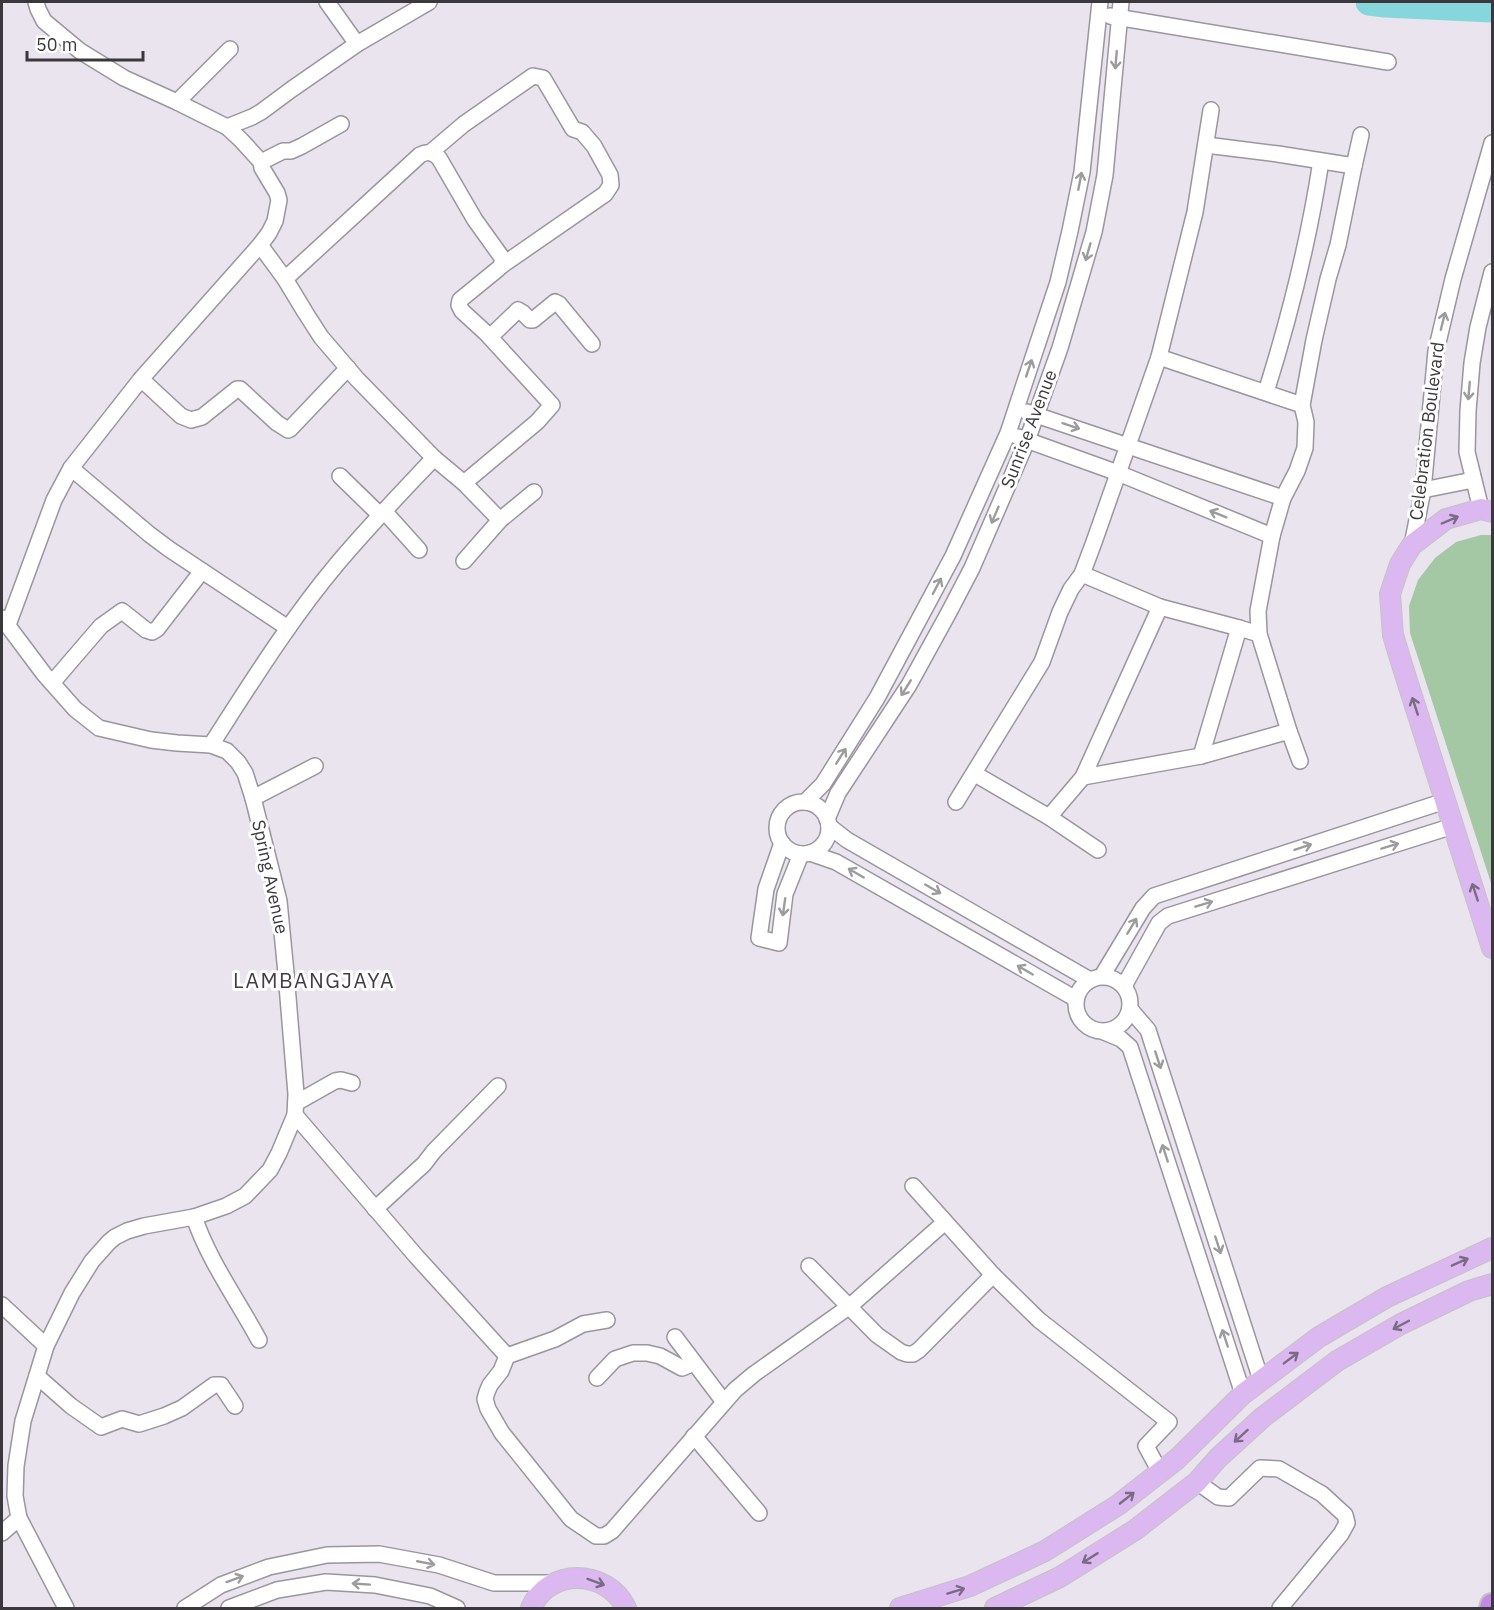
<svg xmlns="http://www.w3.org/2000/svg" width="1494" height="1610" viewBox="0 0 1494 1610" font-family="'IBM Plex Sans',sans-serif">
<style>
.green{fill:#a4c7a4}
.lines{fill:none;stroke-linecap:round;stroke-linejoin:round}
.river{stroke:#86d7db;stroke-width:27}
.minor-casing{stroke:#9a959e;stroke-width:18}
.major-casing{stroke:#c4c3c4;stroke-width:22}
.highway-casing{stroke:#c4c3c4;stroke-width:26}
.minor{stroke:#fff;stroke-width:15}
.major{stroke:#dbb8ef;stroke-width:20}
.highway{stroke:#c389e5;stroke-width:22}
.oneway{stroke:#9c9c9e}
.oneway2{stroke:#7a6b84}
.labels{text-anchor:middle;stroke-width:6;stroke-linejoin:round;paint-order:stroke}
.street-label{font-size:18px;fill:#3a383c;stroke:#fff}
.quarter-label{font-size:21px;letter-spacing:1.5px;fill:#423d45;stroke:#fff}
</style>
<rect width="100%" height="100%" fill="#e9e4ee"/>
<!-- green -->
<path class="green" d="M1481,535h11v351l-82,-253 -1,-27 9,-26 17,-22 21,-16z"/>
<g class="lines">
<!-- river -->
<path class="river" d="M1369,2l16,2 107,5"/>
<defs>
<g id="minor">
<path d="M327,2l30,42"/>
<path d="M1110,16l278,46"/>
<path d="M177,102l53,-53"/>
<path d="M227,127l25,-10 9,-5 31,-23 65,-45 72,-42"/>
<path d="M1206,145l72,9 76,12"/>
<path d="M431,152l33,-28 69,-48 10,2 30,51 9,3 12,14 16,29 1,10 -6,9 -104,72"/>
<path d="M261,162l22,-11h8l11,-5 39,-22"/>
<path d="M260,245l25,34 20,33 16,25 36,42 77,79 30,25 36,37"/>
<path d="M285,279l135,-124c8,-4 13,-3 19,3l36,62 28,39 -2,7 -3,3 -38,31 -1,5 3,6 24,22 66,72 -15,17 -73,61"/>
<path d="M490,337l28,-27 5,3 7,7h3l22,-18 4,2 33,40"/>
<path d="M1159,357l143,48"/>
<path d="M141,379l40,37 10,4 11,-3 35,-28h3l37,34 11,7 2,-1 58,-61"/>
<path d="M1266,392c24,-76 43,-153 55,-231"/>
<path d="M1027,412l256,86"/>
<path d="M1018,437l100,36 154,63"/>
<path d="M71,468l78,66 20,15 119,79"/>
<path d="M340,476l40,39"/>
<path d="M1423,490l50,-10"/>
<path d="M1481,509l-14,-57 1,-41 4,-48 6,-36 14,-55"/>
<path d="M384,511l35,39"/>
<path d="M1412,545l11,-55 13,-139 17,-72 39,-136"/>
<path d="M464,561l36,-41 34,-28"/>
<path d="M1082,574l78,33 79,21 20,6"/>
<path d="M2,618l42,56 31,35 24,19 52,12 26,3 34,2 16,6 11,11 7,11 8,25 26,103 7,72 10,121 -1,21 -16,38 -9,17 -25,26 -19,10 -32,11 -50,9 -17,5 -12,6 -6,5 -17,19 -20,32 -26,53 -23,75 -7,45 -1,30 4,22 47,90"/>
<path d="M8,625l46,-125 17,-32 70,-89 119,-134 9,-12 6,-12 4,-21 -2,-7 -15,-25 -1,-6 -20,-22 -14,-13 -50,-25 -53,-24 -44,-27 -36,-30 -6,-12 -2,-7"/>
<path d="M52,683l49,-57 21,-15 24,19 6,2 5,-3 45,-58"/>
<path d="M211,745c40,-62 79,-125 126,-181 31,-37 64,-71 97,-106"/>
<path d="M1201,756l38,-128"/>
<path d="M1300,761l-11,-30 -30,-97 -1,-23 14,-75 11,-38 14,-27 8,-23 1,-26 -4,-17 12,-65 14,-61 10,-34 16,-79 7,-31"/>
<path d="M975,774l74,43 49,33"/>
<path d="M1083,777l118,-21 88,-25"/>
<path d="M253,798l62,-32"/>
<path d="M805,802l18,-18 54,-86 76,-142 55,-123 50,-151 12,-51 12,-59 18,-170"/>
<path d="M956,802l86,-140 18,-50 11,-23 11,-15 12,-32 65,-185 36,-145 16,-102"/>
<circle cx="803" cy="828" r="26"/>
<path d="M1049,817l34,-40 77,-170"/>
<path d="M827,819l11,-26 71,-108 39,-71 24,-46 55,-127 9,-26 24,-67 34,-116 11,-57 16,-173"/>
<path d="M829,826l18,14 243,140"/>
<path d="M782,843l-16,46 -7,49 20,5 6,-49 16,-40"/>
<path d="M810,853l26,9 240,137"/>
<path d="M1102,976l41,-68 11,-12 291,-95"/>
<circle cx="1103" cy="1004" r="27"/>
<path d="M1124,986l35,-63 9,-7 285,-90"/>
<path d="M1130,1009l18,21 113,350"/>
<path d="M1104,1032l17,7 9,8 113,347"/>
<path d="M296,1103l39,-22 6,-1 11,3"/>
<path d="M295,1115l121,141 91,100 -6,15 -11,14 -3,7 -2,7 3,10 14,24 69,86 25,17h8l8,-5 123,-141 19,-16 96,-68 95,-84"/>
<path d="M913,1186l80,89 46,45 130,102 -23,24 14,26"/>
<path d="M375,1209l49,-45 10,-13 64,-65"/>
<path d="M194,1217c15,44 43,82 65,123"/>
<path d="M809,1266l68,69 24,17 6,2h6l6,-4 74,-75"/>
<path d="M2,1305l44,41"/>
<path d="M675,1337l49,65"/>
<path d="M507,1356l48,-17 28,-15 24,-4"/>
<path d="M37,1376l34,30 30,21 21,-8 17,5 25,-8 18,-8 32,-23h7l14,21"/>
<path d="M597,1378l18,-19 18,-6h14l13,3 22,12 12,-5"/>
<path d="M694,1436l65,77"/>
<path d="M1197,1482l21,15 11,1 31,-30 19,1 43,25 23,21 2,8 -6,11 -61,74"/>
<path d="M2,1533l17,-15"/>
<path d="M185,1608l36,-23 48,-18 58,-12 52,-1 60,11 55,18h60"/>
<path d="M229,1608l48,-18 49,-8 49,3 55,11 27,12"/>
</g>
<g id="major">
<path d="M1492,512l-11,-3 -35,10 -34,26 -12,19 -10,30 3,41 10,33 89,280"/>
<path d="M531,1608c18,-41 76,-39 95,0"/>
<path d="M900,1608l70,-22 75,-35 73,-46 59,-46 66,-65 76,-57 68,-40 105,-49"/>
<path d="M995,1608l65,-31 75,-47 62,-48 21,-24 45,-41 74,-56 64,-37 68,-33 23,-7"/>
</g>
<path id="highway" d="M1491,1608l1,-3"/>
</defs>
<!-- minor casing -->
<use href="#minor" class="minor-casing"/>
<!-- major casing -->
<use href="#major" class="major-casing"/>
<!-- highway casing -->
<use href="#highway" class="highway-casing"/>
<!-- minor -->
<use href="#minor" class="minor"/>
<!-- major -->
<use href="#major" class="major"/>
<!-- highway -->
<use href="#highway" class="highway"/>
</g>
<!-- one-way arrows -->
<defs><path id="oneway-shaft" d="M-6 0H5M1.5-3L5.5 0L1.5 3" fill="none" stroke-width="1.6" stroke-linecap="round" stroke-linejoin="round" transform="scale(1.5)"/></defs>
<g class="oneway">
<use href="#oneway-shaft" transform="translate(1116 60) rotate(95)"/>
<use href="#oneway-shaft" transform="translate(1080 181) rotate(-79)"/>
<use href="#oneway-shaft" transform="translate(1088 252) rotate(106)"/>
<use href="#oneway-shaft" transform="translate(1443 321) rotate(-76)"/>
<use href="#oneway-shaft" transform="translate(1029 368) rotate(-71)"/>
<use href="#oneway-shaft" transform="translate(1469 391) rotate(95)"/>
<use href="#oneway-shaft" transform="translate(1071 426) rotate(18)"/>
<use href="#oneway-shaft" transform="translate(1218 514) rotate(-158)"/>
<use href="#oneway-shaft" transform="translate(995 515) rotate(113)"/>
<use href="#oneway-shaft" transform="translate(937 586) rotate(-62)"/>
<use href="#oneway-shaft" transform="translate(906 688) rotate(122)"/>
<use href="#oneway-shaft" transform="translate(841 756) rotate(-58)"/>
<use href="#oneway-shaft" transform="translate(1390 846) rotate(-17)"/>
<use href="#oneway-shaft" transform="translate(1303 847) rotate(-18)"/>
<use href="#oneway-shaft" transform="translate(856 873) rotate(-150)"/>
<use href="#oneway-shaft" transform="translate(933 889) rotate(30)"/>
<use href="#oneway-shaft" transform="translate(1204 904) rotate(-17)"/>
<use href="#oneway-shaft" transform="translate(784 907) rotate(98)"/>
<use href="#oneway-shaft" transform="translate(1132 926) rotate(-59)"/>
<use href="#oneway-shaft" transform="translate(1025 970) rotate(-150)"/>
<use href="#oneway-shaft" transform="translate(1158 1060) rotate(72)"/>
<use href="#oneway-shaft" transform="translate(1165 1153) rotate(-108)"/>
<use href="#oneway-shaft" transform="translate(1218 1245) rotate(72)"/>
<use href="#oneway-shaft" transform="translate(1225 1338) rotate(-108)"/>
<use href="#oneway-shaft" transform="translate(426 1563) rotate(11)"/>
<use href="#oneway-shaft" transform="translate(235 1579) rotate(-20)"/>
<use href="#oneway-shaft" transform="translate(361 1584) rotate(-176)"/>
</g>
<g class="oneway2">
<use href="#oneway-shaft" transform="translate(1450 520) rotate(-23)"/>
<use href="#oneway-shaft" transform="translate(1415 706) rotate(-108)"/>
<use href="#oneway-shaft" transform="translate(1475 892) rotate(-108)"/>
<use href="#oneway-shaft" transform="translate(1460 1262) rotate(-24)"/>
<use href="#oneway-shaft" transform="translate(1401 1325) rotate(152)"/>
<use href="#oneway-shaft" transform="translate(1291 1358) rotate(-37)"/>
<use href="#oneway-shaft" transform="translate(1241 1436) rotate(138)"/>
<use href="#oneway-shaft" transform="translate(1127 1498) rotate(-38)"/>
<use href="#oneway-shaft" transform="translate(1090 1558) rotate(148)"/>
<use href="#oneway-shaft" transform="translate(596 1582) rotate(20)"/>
<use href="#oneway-shaft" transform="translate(956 1591) rotate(-17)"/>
</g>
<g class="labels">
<!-- street labels -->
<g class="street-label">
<text transform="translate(1029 429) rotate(-69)" y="6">Sunrise Avenue</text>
<text transform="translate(1427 431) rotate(-83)" y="6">Celebration Boulevard</text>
<text transform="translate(270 877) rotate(78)" y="6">Spring Avenue</text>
</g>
<!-- quarter labels -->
<g class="quarter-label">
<text x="314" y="988">LAMBANGJAYA</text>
</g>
</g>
<!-- border -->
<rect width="1494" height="1610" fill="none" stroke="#3a383c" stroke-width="6"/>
<!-- scale -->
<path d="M27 51v9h116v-9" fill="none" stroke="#3a383c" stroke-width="3"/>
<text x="36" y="51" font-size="18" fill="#3a383c" stroke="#ffffff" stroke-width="4.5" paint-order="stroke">50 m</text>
</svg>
